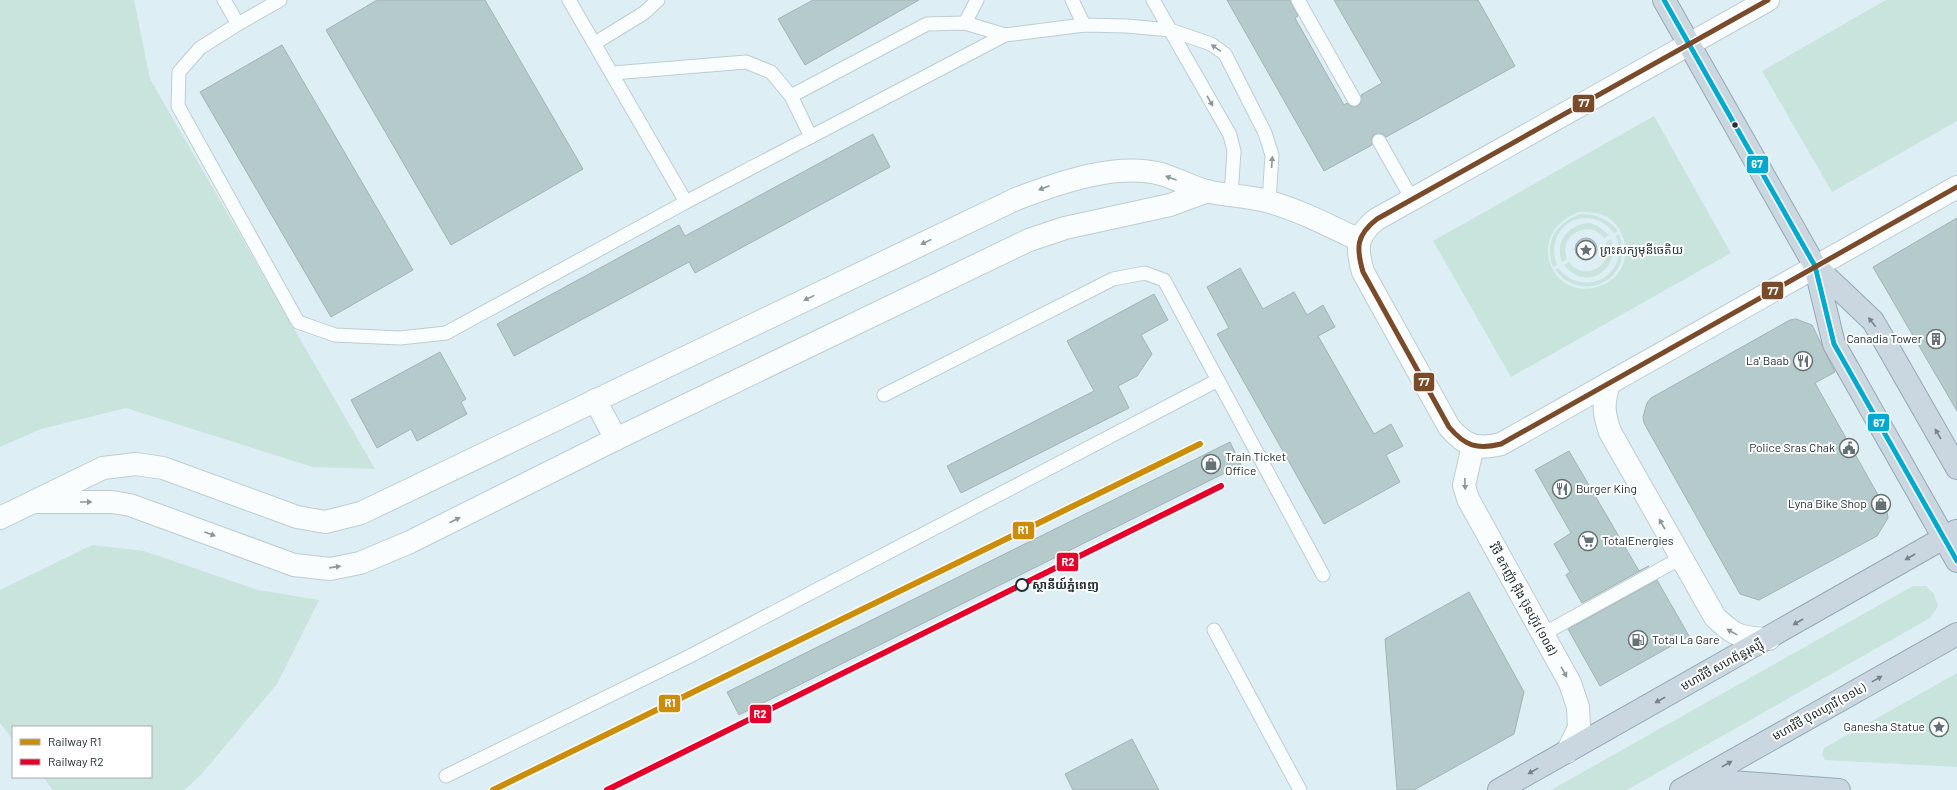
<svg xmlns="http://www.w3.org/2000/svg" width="1957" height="790" viewBox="0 0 1957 790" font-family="Barlow,'Noto Sans Khmer',sans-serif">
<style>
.green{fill:#c9e4dc;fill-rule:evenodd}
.building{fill:#b4cacb;stroke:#a4b2b4}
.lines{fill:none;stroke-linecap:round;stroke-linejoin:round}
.lane-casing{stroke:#beccd1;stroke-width:15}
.street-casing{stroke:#beccd1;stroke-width:24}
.secondary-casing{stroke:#beccd1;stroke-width:24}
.highway-casing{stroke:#94a8b3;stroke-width:24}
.lane{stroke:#fafdfe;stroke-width:13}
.street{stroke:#fafdfe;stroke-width:22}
.secondary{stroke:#fafdfe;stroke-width:22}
.highway{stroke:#cad7e0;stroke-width:22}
.bus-1-casing{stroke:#fff;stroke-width:8}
.bus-2-casing{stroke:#fff;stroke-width:8}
.bus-1{stroke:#00a9ce;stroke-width:5}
.bus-2{stroke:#7a4b2a;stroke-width:5}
.rail-1-casing{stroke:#fff;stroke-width:9}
.rail-2-casing{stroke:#fff;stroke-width:9}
.rail-1{stroke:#cc8e0a;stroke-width:6}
.rail-2{stroke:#e4002b;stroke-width:6}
.oneway{fill:#8e9698}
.oneway2{fill:#768389}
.bus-dot{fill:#222f32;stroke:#fff;stroke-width:1.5}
.stop-dot{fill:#fff;stroke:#222f32;stroke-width:2}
.labels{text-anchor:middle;stroke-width:4;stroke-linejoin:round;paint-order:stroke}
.poi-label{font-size:12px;fill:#222f32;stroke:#fff;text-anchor:start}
.stop-label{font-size:12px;font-weight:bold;fill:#222f32;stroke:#fff;text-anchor:start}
.street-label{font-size:12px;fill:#222f32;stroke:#fff}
.line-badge{stroke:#fff;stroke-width:1.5}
.badge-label{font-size:11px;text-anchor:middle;font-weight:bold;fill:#fff}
</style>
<rect width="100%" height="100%" fill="#ddeff5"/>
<!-- green -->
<g class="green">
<path d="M0,0h134l16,79 225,390 -62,-2 -187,-59 -85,21 -41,18z"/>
<path d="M1886,0h71v121l-125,71 -70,-121z"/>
<path d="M1654,116l77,137 -220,124 -78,-136zM1579,212c8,0 16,0 24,3 19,8 28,33 19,52 -4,9 -13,16 -22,19 -48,17 -78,-52 -21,-74z"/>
<path d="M1580,214c16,0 27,4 38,17l-4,2c-25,-33 -72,-7 -57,32l-4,2c-9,-25 3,-44 27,-53z"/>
<path d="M1590,223l8,3 11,9 -5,3c-15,-20 -46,-3 -37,21l-5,3c-8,-21 7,-38 28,-39z"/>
<path d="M1619,234c17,44 -35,72 -64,36l3,-2c26,32 73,7 58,-32z"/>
<path d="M1611,239c10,32 -26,53 -47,26l5,-3c15,21 46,3 37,-20z"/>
<path d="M92,545l52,6 114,39 61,10 -42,84 -77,92 -16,14h-131l-10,-13h108v-50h-138v13l-13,-17v-133z"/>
<path d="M1913,586h13l8,8 4,12 -8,12 -303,172h-76z"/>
<path d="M1957,673v94l-132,-7 -3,-5 2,-7z"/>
</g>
<!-- building -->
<g class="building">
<path d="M377,0h108l98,169 -132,76 -125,-215z"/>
<path d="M813,0h106l-114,65 -27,-46z"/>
<path d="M1227,0h63l8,16 -3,2 49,87 3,-2 3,3h8l3,-3v-8l21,-12 -48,-83h144l37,66 -129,71 -3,-3h-8l-3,3v8l-48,26z"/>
<path d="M282,45l131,225 -82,47 -131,-225z"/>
<path d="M873,134l17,33 -195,106 -6,-11 -175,94 -17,-32 182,-99 6,11z"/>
<path d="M1957,218v193l-84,-144z"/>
<circle cx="1586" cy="249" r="11"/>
<path d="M1240,268l23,41 31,-17 13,23 16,-10 12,22 -17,9 56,98 17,-10 12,22 -17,9 14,27 -76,42 -107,-190 12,-6 -22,-41z"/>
<path d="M1154,294l14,26 -27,15 11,19 -15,22 -19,10 11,22 -168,85 -14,-27 147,-75 -27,-50z"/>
<path d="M1796,319l16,6 23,47 -20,11 72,128 1,7 -11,18 -118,64 -19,-6 -96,-171 -1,-6 4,-14 4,-5 139,-78z"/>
<path d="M440,352l26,47 -5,3 6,12 -50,27 -6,-12 -34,19 -26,-48z"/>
<path d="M1230,442l11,23 -502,250 -12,-23z"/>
<path d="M1569,451l70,120 10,-5 -67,37 -16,-28 4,-3 -16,-28 17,-11 -36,-63z"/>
<path d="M1657,580l32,56 -89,50 -32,-57z"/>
<path d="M1469,592l55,100 -10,42 -100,56h-17l-12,-151z"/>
<path d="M1132,739l27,51h-86l-8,-16z"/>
</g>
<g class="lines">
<defs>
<g id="lane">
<path d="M224,0l14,24"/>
<path d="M280,0l-42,24 -38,24 -21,24 -1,34 120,216 37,13 65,3 46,-5 240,-131 -117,-202"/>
<path d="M1072,0l12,25"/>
<path d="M1153,0l77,135 4,16 -3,44"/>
<path d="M1298,0l56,99"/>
<path d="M965,23l12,-23"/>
<path d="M595,43l49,-30 14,-13"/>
<path d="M613,73l133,-11 25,10 20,24 20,41"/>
<path d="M791,96l136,-72 38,-1 40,12 79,-10 43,1 43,4 41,14 14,10 40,79 7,22 -3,46"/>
<path d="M1379,141l33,58"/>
<path d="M686,202l319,-167"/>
<path d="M884,395l229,-116 32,-6 19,7 159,295"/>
<path d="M1214,630l86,160"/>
<path d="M1543,634l138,-76"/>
<path d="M446,776l244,-120 528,-276"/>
</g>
<path id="street" d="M1609,383c-6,20 -6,29 1,49l105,185c20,20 27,21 54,22"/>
<g id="secondary">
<path d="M1768,0l-391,219c-21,16 -21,29 -14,53l86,155c16,19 28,23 52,17l456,-257"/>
<path d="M595,400l21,39"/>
<path d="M1473,446l-9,39 4,14 102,184 8,24 1,21 -12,24"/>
<path d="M38,502h74l18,3 164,60 36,4 30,-6 50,-21 206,-103 413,-199 36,-12 105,-23 38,-14"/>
<path d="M0,518l103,-50 33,-4 27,4 134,49 28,5 36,-9 655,-314c42,-16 100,-37 145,-25 17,5 32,14 49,18 20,4 41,4 60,10 31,9 60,24 89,38"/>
</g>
<g id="highway">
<path d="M1664,0l151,266 19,78 123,217"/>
<path d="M1815,266l58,55 84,147"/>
<path d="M1696,787l35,-5 108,8"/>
<path d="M1499,790l457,-259"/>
<path d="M1681,790l276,-156"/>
</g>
</defs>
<!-- lane casing -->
<use href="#lane" class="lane-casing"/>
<!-- street casing -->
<use href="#street" class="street-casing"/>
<!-- secondary casing -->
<use href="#secondary" class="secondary-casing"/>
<!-- highway casing -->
<use href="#highway" class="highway-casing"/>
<!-- lane -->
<use href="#lane" class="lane"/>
<!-- street -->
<use href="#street" class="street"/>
<!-- secondary -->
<use href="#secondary" class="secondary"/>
<!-- highway -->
<use href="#highway" class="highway"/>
<defs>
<path id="bus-1" d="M1664,0l151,266 19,78 123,217"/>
<path id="bus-2" d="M1768,0l-391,219c-21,16 -21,29 -14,53l86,155c16,19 28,23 52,17l456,-257"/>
</defs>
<!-- bus-1 casing -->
<use href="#bus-1" class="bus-1-casing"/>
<!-- bus-2 casing -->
<use href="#bus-2" class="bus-2-casing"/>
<!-- bus-1 -->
<use href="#bus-1" class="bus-1"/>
<!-- bus-2 -->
<use href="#bus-2" class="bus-2"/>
<defs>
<path id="rail-1" d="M493,790l707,-346"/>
<path id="rail-2" d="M607,790l614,-304"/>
</defs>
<!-- rail-1 casing -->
<use href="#rail-1" class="rail-1-casing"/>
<!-- rail-2 casing -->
<use href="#rail-2" class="rail-2-casing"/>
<!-- rail-1 -->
<use href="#rail-1" class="rail-1"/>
<!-- rail-2 -->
<use href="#rail-2" class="rail-2"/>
</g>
<!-- one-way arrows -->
<defs><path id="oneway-solid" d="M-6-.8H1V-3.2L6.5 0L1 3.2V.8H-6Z"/></defs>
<g class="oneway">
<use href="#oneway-solid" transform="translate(1216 48) rotate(-145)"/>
<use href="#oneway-solid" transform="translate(1210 101) rotate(60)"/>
<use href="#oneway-solid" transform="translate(1272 162) rotate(-86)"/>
<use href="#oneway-solid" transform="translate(1171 178) rotate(-160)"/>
<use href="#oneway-solid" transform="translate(1044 188) rotate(159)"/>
<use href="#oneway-solid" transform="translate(926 242) rotate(154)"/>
<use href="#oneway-solid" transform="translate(809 298) rotate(154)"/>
<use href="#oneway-solid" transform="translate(1465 484) rotate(88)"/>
<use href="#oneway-solid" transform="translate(86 502)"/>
<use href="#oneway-solid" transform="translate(455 520) rotate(-27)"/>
<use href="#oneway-solid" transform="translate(1662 524) rotate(-119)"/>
<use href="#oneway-solid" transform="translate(210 534) rotate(20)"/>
<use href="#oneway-solid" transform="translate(335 567) rotate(-8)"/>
<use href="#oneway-solid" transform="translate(1732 632) rotate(-151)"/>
<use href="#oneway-solid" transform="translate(1564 672) rotate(61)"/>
</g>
<g class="oneway2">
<use href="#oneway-solid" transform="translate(1872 322) rotate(-128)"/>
<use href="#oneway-solid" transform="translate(1938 434) rotate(-120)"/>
<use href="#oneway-solid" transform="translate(1910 557) rotate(150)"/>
<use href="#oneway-solid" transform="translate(1798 622) rotate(150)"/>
<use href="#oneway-solid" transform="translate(1877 679) rotate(-29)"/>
<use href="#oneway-solid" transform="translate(1660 700) rotate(151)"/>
<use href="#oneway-solid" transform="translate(1727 764) rotate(-29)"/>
<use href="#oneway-solid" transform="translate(1533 771) rotate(151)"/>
</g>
<!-- icons -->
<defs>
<symbol id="sight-ring" viewBox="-11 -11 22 22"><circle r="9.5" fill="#fff" stroke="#637276" stroke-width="1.5"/><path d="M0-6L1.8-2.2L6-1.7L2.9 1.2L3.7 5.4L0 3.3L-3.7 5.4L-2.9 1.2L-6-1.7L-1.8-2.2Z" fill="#637276"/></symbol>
<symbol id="building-ring" viewBox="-11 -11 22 22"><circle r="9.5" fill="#fff" stroke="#637276" stroke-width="1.5"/><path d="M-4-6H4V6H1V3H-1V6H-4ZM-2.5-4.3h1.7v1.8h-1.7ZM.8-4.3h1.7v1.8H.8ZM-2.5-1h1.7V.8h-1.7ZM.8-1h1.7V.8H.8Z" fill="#637276"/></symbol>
<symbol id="restaurant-ring" viewBox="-11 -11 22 22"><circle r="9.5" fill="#fff" stroke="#637276" stroke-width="1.5"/><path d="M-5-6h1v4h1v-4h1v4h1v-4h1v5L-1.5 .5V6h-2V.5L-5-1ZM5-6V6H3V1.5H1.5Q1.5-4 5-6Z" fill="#637276"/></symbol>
<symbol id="civic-ring" viewBox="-11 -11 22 22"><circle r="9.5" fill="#fff" stroke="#637276" stroke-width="1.5"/><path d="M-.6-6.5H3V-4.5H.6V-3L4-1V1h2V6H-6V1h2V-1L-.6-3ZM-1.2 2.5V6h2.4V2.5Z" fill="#637276"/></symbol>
<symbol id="shop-ring" viewBox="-11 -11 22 22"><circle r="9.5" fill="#fff" stroke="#637276" stroke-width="1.5"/><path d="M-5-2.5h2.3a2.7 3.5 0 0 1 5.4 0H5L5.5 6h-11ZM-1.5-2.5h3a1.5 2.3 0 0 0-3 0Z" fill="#637276"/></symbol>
<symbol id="supermarket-ring" viewBox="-11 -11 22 22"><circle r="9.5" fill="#fff" stroke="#637276" stroke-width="1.5"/><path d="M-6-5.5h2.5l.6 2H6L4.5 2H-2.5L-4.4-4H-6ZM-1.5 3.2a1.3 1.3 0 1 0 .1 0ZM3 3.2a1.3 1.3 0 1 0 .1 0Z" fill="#637276"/></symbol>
<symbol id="fuel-ring" viewBox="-11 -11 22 22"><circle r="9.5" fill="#fff" stroke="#637276" stroke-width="1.5"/><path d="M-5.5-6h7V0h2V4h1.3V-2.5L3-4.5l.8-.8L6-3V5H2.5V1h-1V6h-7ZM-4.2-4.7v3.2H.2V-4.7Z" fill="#637276"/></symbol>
</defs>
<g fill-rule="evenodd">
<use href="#sight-ring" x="1575" y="239" width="22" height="22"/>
<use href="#building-ring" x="1925" y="328" width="22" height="22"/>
<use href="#restaurant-ring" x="1792" y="350" width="22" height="22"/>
<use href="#civic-ring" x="1838" y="437" width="22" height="22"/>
<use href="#shop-ring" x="1200" y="453" width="22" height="22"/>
<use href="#restaurant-ring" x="1551" y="478" width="22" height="22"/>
<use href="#shop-ring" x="1870" y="493" width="22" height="22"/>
<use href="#supermarket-ring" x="1577" y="530" width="22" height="22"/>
<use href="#fuel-ring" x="1627" y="629" width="22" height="22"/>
<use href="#sight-ring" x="1928" y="716" width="22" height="22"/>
</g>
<!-- markers -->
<circle class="bus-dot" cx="1735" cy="125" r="3.5"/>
<circle class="stop-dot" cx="1022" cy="585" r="6"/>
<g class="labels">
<!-- poi labels -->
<g class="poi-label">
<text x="1600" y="254">ព្រះសក្យមុនីចេតិយ</text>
<text x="1922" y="343" text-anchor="end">Canadia Tower</text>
<text x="1789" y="365" text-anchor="end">La' Baab</text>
<text x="1835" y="452" text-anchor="end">Police Sras Chak</text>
<text x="1225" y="461">Train Ticket<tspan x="1225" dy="14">Office</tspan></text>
<text x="1576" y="493">Burger King</text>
<text x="1867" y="508" text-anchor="end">Lyna Bike Shop</text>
<text x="1602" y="545">TotalEnergies</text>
<text x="1652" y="644">Total La Gare</text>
<text x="1925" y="731" text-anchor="end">Ganesha Statue</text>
</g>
<!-- stop labels -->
<g class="stop-label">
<text x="1032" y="589">ស្ថានីយ៍ភ្នំពេញ</text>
</g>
<!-- street labels -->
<g class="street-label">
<text transform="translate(1523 599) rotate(61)" y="4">វិថី ឧកញ៉ា អ៊ីង ប៊ុនហ៊ូវ (១០៨)</text>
<text transform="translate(1722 665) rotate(-29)" y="4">មហាវិថី សហព័ន្ធរុស្ស៊ី</text>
<text transform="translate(1819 712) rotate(-29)" y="4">មហាវិថី ប៊ុលហ្គារី (១១៤)</text>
</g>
</g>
<g class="line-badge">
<rect x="1572" y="94" width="23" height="19" rx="4" fill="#7a4b2a"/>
<rect x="1746" y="155" width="23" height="19" rx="4" fill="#00a9ce"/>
<rect x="1761" y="281" width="23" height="19" rx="4" fill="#7a4b2a"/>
<rect x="1413" y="372" width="22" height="20" rx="4" fill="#7a4b2a"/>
<rect x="1867" y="413" width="23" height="19" rx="4" fill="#00a9ce"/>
<rect x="1012" y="521" width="23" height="19" rx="4" fill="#cc8e0a"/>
<rect x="1056" y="552" width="23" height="20" rx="4" fill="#e4002b"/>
<rect x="658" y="694" width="23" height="19" rx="4" fill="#cc8e0a"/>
<rect x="749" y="704" width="23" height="20" rx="4" fill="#e4002b"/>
</g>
<g class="badge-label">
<text x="1584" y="107">77</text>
<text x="1757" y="168">67</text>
<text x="1773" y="295">77</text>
<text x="1424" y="386">77</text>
<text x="1879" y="427">67</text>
<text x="1023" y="534">R1</text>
<text x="1068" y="566">R2</text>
<text x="670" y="707">R1</text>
<text x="760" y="718">R2</text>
</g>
<!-- legend -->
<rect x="12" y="726" width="140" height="52" fill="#ffffff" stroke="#a7acad"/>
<rect x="20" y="739" width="20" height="6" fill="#cc8e0a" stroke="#a7acad"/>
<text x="48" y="746" font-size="12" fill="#222f32">Railway R1</text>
<rect x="20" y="759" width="20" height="6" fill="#e4002b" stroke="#a7acad"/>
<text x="48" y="766" font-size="12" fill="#222f32">Railway R2</text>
</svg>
